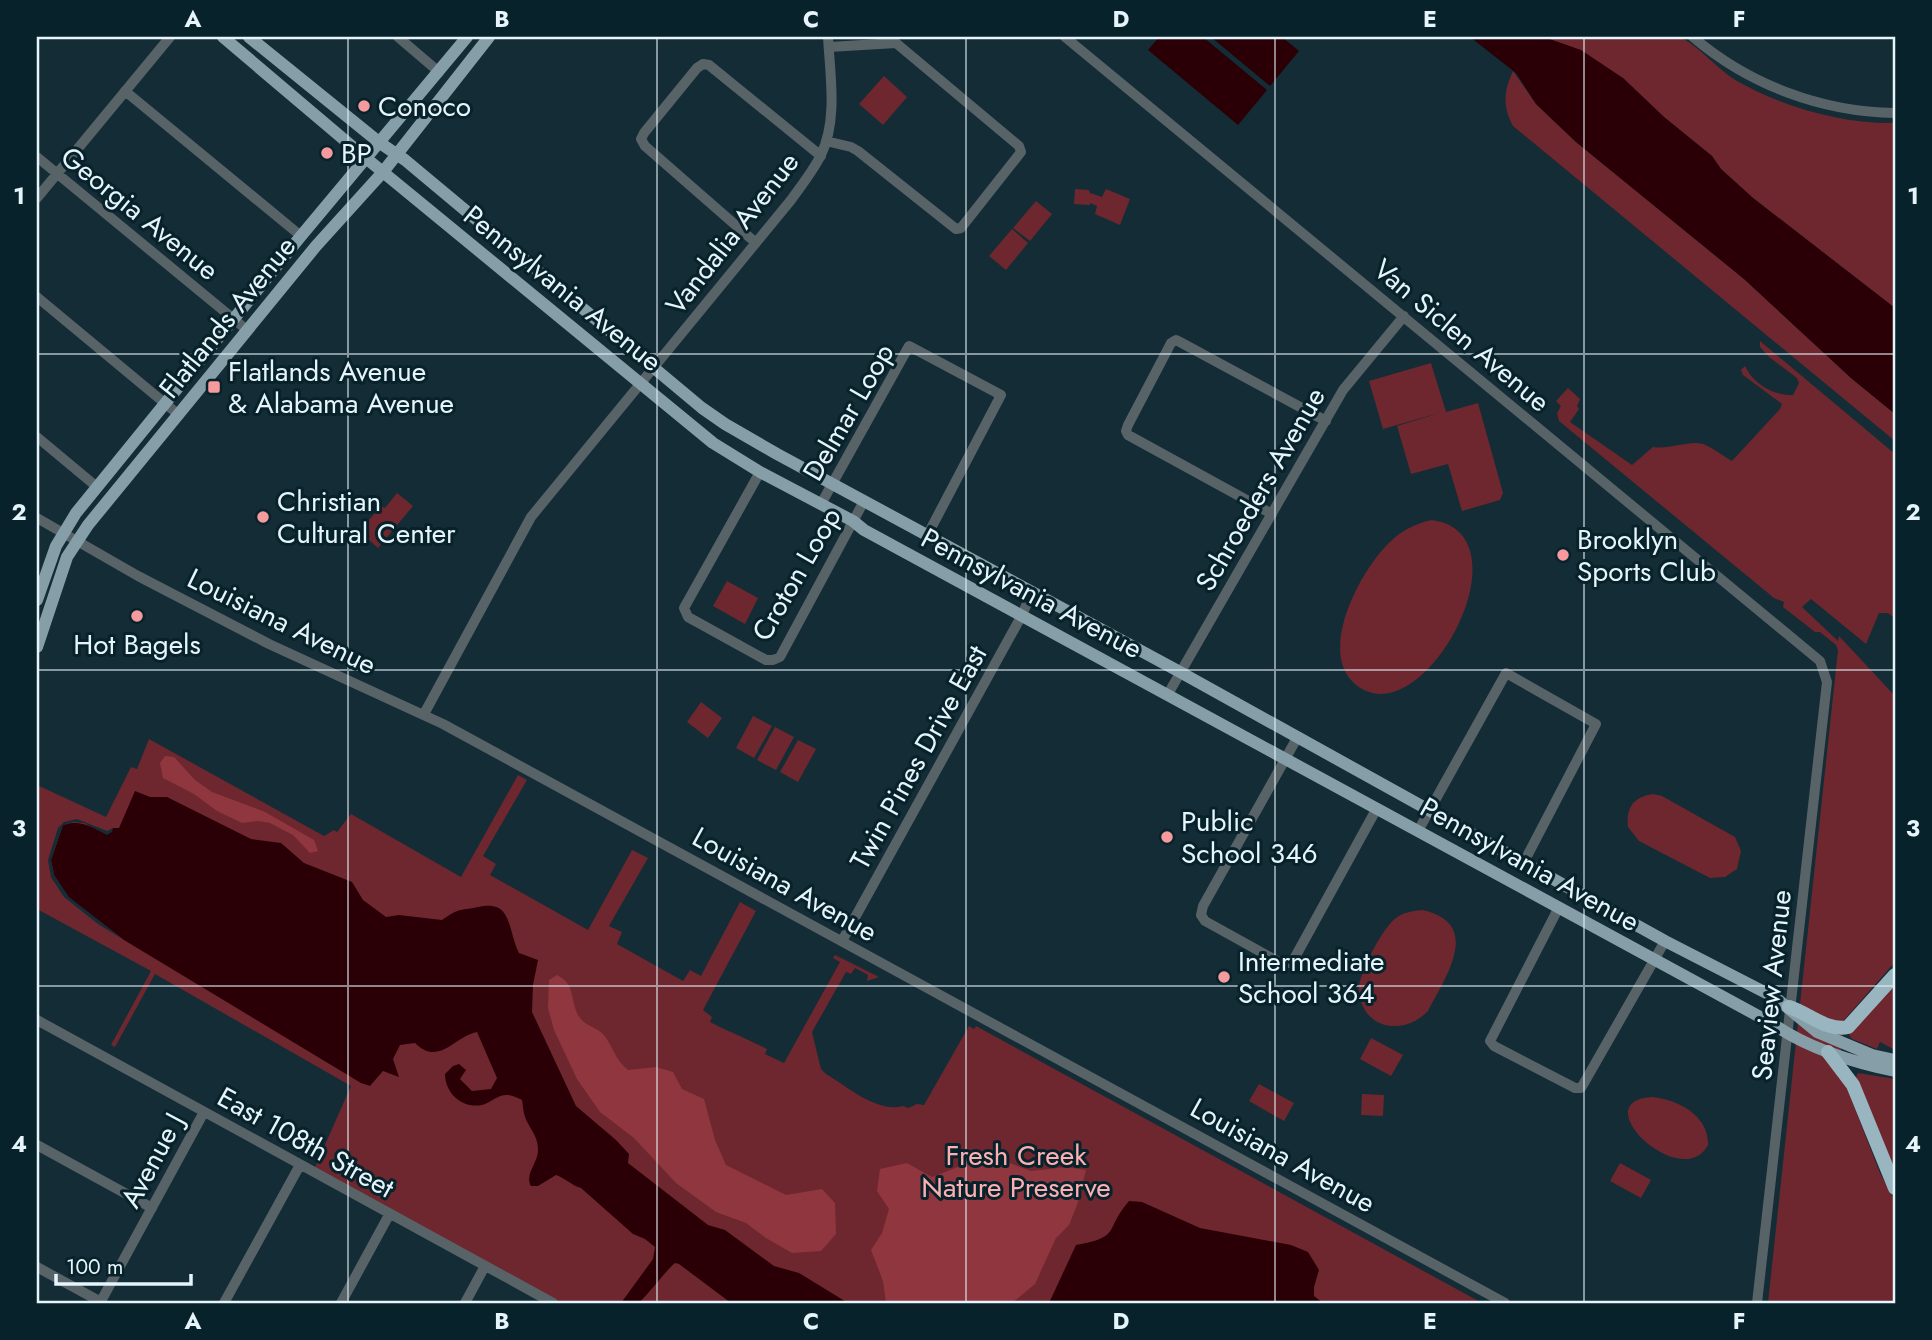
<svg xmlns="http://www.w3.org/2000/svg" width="1932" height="1340" font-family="Jost,sans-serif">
<rect width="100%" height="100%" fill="#132c35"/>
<path fill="#6e272e" d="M 1544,37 C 1564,37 1673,33 1682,38 C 1702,49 1717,69 1737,81 C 1783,107 1842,124 1895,123 L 1895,308 L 1753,198 L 1721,169 L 1712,156 L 1664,117 L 1623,78 Z
M 1513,71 L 1536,104 L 1576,142 L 1744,279 L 1851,378 L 1895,414 L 1895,441 L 1513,126 C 1502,105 1504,91 1513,71 Z
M 884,76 L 907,97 L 883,125 L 859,104 Z
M 1075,189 L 1089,190 L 1090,193 L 1102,197 L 1106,189 L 1130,199 L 1120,225 L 1095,214 L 1097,206 L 1090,203 L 1090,205 L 1074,204 Z
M 1036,201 L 1052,214 L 1030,241 L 1013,228 Z
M 1012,229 L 1028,243 L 1006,270 L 989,256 Z
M 1760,341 L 1895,454 L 1895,618 L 1888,613 L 1879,613 L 1866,644 L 1811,599 L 1802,607 L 1838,641 L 1839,636 L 1895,696 L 1895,962 L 1844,1020 L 1838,1078 L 1844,1081 L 1880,1173 L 1895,1202 L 1895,1303 L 1768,1303 L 1838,650 L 1836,645 L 1820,632 L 1815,632 L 1783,607 L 1784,602 L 1774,598 L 1559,421 L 1557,413 L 1561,406 L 1556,401 L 1568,388 L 1580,399 L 1577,406 L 1579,409 L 1570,422 L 1632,465 L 1653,447 C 1669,450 1689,440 1703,444 C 1712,447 1723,456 1732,461 L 1780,409 L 1782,404 L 1743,375 L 1741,370 L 1745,366 C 1753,384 1774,396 1793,395 L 1799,383 L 1797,378 L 1769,357 L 1760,347 Z
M 1431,363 L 1446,412 L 1478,403 L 1503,493 L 1500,500 L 1462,511 L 1448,464 L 1411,474 L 1397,426 L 1443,412 L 1383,429 L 1369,381 Z
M 397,493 L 413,506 L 378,548 L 368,539 L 370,536 L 365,531 L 367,522 L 381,506 L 385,508 Z
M 1432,520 C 1521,532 1445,696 1379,694 C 1368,693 1358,688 1351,680 C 1320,645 1362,568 1390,542 C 1401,531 1416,523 1432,520 Z
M 727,581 L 758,598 L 745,624 L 713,606 Z
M 701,702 L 722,718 L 708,738 L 687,722 Z
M 753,716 L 772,726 L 754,758 L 736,748 Z
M 775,727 L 794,737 L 776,770 L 757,760 Z
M 149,739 L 324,836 L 334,830 L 337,832 L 351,814 L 461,877 L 518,775 L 527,780 L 483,856 L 496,864 L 490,875 L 588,930 L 632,850 L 648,858 L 609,926 L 622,932 L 617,944 L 683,981 L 690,970 L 701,976 L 740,902 L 756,911 L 703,1010 L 712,1017 L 710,1022 C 729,1032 748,1039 767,1049 L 765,1054 L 784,1063 L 840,962 L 833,958 L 835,955 L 879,977 L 867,981 L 868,975 L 855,968 L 851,974 L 846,972 L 812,1032 L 821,1069 L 826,1074 C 848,1087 877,1113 903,1106 L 908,1108 L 917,1104 L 924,1105 L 969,1026 L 974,1029 L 976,1026 L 1482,1303 L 1317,1303 L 1310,1298 L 1312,1266 C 1278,1252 1240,1253 1205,1243 C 1180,1236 1160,1217 1134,1215 C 1108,1244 1126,1251 1080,1259 L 1061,1303 L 834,1303 L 794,1278 L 769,1272 L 720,1235 L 703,1229 L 622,1165 L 623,1157 L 610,1143 L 570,1109 L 526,1019 L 526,991 L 531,967 L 512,959 L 506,946 L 500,923 L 485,910 L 433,925 L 386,921 L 165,802 L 136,806 L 124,829 L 107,838 L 71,827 L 58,849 L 57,867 L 73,893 L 133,927 L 214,979 L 370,1072 L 384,1063 L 398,1042 L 413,1040 L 426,1045 L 451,1042 L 475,1025 L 481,1033 L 506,1085 L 526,1098 L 544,1141 L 538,1164 L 546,1174 L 565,1164 L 655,1242 L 742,1303 L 554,1303 L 313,1172 L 351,1086 L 155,974 L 115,1047 L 111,1045 L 151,971 L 37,909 L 37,785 L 106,817 L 131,767 L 137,769 Z
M 798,740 L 816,749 L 798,782 L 780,772 Z
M 1653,794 L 1662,796 L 1735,837 L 1741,851 L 1737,869 L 1725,877 L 1710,878 L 1639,841 L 1628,827 C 1626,808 1633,797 1653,794 Z
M 1422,910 C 1484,923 1445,978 1428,1011 C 1404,1036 1364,1030 1359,993 C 1356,977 1383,927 1396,918 C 1404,912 1413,911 1422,910 Z
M 1895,981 L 1895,1050 L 1880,1042 L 1877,1049 L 1852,1039 L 1849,1035 Z
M 1371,1038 L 1403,1055 L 1391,1076 L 1360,1059 Z
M 1858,1073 L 1895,1079 L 1895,1176 L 1856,1077 Z
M 1259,1084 L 1294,1103 L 1284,1121 L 1249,1101 Z
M 1362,1094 L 1384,1095 L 1383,1116 L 1361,1115 Z
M 1653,1097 C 1679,1100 1709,1116 1708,1145 C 1682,1194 1582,1100 1653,1097 Z
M 1620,1163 L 1651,1180 L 1641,1198 L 1610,1181 Z"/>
<path fill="#8f363f" d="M 165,756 L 174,757 L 195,780 L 212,792 L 265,812 L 314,840 L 318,851 L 310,853 L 293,835 L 285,831 L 270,823 L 258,821 L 242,823 L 217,811 L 194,794 L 163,778 L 160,763 Z
M 557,975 C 577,985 569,1002 580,1018 C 586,1026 596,1027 603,1034 C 613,1046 615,1060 628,1070 L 656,1067 L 673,1072 L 682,1089 L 704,1099 L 715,1140 L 726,1165 L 786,1195 L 822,1189 L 835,1203 L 836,1234 L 821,1251 L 792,1253 L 766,1238 L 746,1223 L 716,1212 L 676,1183 L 634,1138 L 600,1112 L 577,1079 L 554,1030 L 548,1008 L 549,980 Z
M 999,1159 L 1031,1171 L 1067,1167 L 1086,1170 L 1077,1205 L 1069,1225 L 1056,1238 L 1035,1284 L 1012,1303 L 886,1303 L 883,1281 L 871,1250 L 882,1233 L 889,1209 L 877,1191 L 880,1169 L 907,1163 L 932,1177 L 963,1165 Z"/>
<path fill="#2a0006" d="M 1159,37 L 1203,37 L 1267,90 L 1238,125 L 1148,50 Z
M 1211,37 L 1282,37 L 1299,51 L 1270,86 Z
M 1470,37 L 1544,37 L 1581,50 L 1623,78 L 1664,117 L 1712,156 L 1721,169 L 1753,198 L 1895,308 L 1895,414 L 1851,378 L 1744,279 L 1576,142 L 1536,104 L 1516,73 Z
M 135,791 L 150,797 L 167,797 L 251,839 L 281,843 L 304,863 L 352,882 L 363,900 L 386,917 L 399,915 L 442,920 C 459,908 458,911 478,907 C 513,899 507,929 519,953 L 538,960 L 533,985 L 532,1012 L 576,1106 L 616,1140 L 629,1154 L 628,1163 L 708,1225 L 725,1230 L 774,1266 L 799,1273 L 848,1303 L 731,1303 L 679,1264 L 675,1263 C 666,1270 645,1299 639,1302 C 634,1304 627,1303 621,1303 L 653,1259 L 655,1247 L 645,1239 L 633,1234 L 581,1188 C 571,1185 565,1178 556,1175 L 538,1186 L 531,1186 C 524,1174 539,1162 538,1149 C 538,1136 529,1128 525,1117 C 523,1112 523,1105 522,1100 C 518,1098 512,1095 507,1095 C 496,1095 491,1103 482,1105 C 462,1109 445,1093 445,1074 L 453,1066 L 459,1064 L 466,1070 L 460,1079 L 472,1091 L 491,1089 L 497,1078 L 477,1032 C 455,1036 439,1067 415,1043 L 400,1045 L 393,1059 L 399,1077 L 383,1071 L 370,1086 L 361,1083 L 124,940 L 68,897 L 54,875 L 51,860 L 63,825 C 80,819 92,827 107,834 L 113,828 L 119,828 Z
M 1129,1201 L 1142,1202 L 1200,1228 L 1291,1245 L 1308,1252 L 1319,1270 L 1314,1287 L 1314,1296 L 1323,1303 L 1049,1303 L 1076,1245 C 1122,1237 1104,1230 1129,1201 Z"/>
<path fill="#132c35" d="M 77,819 L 107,831 L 113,828 L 112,832 L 107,835 L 84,823 L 73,822 L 63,825 L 51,860 L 54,875 L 69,897 L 124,940 L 98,924 L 64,897 L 51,877 L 48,860 L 58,828 L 64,822 Z"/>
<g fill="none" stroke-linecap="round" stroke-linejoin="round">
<path stroke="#586368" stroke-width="10" d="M 398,37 L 439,72
M 1065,37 L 1820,661 L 1827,682 L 1757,1303
M 1693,37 C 1749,85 1822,112 1895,113
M 125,91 L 301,236
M 826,141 L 851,147 L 858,151 L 956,229 L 961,228 L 1021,152 L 1019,146 L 896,43 L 829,47
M 37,157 L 247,330
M 37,198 L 170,37
M 756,243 L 645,146 L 641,139 L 644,133 L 697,68 L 703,64 L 709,65 L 821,156
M 37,297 L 179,415
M 37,437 L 97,487
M 760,472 L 684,608 L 688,617 L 766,660 L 773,660 L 780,657 L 864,501
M 821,504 L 909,346 L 1001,395 L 928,534
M 1272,514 L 1128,435 L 1126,431 L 1128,425 L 1171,343 L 1176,340 L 1180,342 L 1326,421
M 37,518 L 138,576 L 269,644 L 443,724 L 1505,1303
M 1168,694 L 1343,390 L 1404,316
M 424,714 L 531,517 L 791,200 C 801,186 813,171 821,155 C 838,119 830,75 828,37
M 1297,738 L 1203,906 L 1201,915 L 1205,921 L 1279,962 L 1288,963 L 1294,959 L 1377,808
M 1418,831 L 1506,673 L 1596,724 L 1524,862
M 1559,907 L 1490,1041 L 1494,1046 L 1575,1088 L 1581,1088 L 1584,1083 L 1665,941
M 842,941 L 1022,615 L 1031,594
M 37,1020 L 553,1303
M 37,1145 L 152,1208
M 37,1267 L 101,1302
M 100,1303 L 204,1112
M 224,1303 L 300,1165
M 341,1303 L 389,1215
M 465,1303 L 485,1266"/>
<path stroke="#869ea7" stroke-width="12" d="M 223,37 L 367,159 L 713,443 L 760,472 L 853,521 L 864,530 L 1773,1024 C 1809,1049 1852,1062 1895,1071
M 249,37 L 380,143 L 405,160 L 702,408 L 725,424 L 777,454 L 1180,672 L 1665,941 L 1776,998 L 1817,1032 L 1872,1055 L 1895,1060
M 37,600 L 56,546 L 76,513 L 301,236 L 467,37
M 37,647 L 67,557 L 88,525 L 316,246 L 383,172 L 489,37"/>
<path stroke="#98b5c0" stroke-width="14" d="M 1789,1007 C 1808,1013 1828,1032 1848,1027 L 1895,975
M 1828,1052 L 1853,1085 L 1895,1188"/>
</g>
<path fill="none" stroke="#e6f4fb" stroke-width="2" stroke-opacity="0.55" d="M 348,37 L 348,1303M 657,37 L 657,1303M 966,37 L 966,1303M 1275,37 L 1275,1303M 1584,37 L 1584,1303M 37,354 L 1895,354M 37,670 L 1895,670M 37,986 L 1895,986"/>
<g fill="#f59b9e" stroke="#08222b" stroke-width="2.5">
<circle cx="364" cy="106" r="7"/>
<circle cx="327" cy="153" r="7"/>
<rect x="207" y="380" width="14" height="14" rx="3.5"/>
<circle cx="263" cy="517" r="7"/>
<circle cx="1563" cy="555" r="7"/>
<circle cx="137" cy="616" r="7"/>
<circle cx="1167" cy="837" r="7"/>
<circle cx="1224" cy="977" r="7"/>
</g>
<g text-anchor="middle" stroke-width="6" stroke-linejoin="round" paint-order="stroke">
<g font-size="28" fill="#e6f4fb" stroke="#08222b" text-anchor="start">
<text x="378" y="116">Conoco</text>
<text x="341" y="163">BP</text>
<text x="228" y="381">Flatlands Avenue<tspan x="228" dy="32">&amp; Alabama Avenue</tspan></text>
<text x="277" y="511">Christian<tspan x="277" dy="32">Cultural Center</tspan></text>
<text x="1577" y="549">Brooklyn<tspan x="1577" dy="32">Sports Club</tspan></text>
<text x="137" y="654" text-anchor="middle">Hot Bagels</text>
<text x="1181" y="831">Public<tspan x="1181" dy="32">School 346</tspan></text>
<text x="1238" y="971">Intermediate<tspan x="1238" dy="32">School 364</tspan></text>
</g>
<g font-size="28" fill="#e6f4fb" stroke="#08222b">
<text transform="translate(140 213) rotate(39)" y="10">Georgia Avenue</text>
<text transform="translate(732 233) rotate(-52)" y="10">Vandalia Avenue</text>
<text transform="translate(563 288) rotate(39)" y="10">Pennsylvania Avenue</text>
<text transform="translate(227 317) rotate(-51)" y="10">Flatlands Avenue</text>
<text transform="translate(1462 335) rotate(40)" y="10">Van Siclen Avenue</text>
<text transform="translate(848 412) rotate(-60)" y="10">Delmar Loop</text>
<text transform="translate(1260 489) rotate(-60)" y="10">Schroeders Avenue</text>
<text transform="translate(796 574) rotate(-60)" y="10">Croton Loop</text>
<text transform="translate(1032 593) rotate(28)" y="10">Pennsylvania Avenue</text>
<text transform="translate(282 621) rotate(26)" y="10">Louisiana Avenue</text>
<text transform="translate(918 757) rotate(-61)" y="10">Twin Pines Drive East</text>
<text transform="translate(1530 864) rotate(29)" y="10">Pennsylvania Avenue</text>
<text transform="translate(785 884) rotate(29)" y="10">Louisiana Avenue</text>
<text transform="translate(1771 985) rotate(-84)" y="10">Seaview Avenue</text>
<text transform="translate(306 1142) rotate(29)" y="10">East 108th Street</text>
<text transform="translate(1283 1155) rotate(29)" y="10">Louisiana Avenue</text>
<text transform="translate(152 1160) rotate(-62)" y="10">Avenue J</text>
</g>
<g font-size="28" fill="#fdb0b2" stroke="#08222b">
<text x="1016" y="1165">Fresh Creek<tspan x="1016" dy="32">Nature Preserve</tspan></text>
</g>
</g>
<rect width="1932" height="1340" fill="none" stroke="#08222b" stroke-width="77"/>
<path d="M56 1274v10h135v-10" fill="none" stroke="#e6f4fb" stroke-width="3.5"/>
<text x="66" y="1274" font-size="21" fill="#e6f4fb" stroke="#08222b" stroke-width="5" paint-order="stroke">100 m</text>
<rect x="38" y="38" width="1856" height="1264" fill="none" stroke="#e6f4fb" stroke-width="2.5"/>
<g font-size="23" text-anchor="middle" font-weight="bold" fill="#e6f4fb">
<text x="193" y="27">A</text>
<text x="502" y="27">B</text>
<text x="811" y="27">C</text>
<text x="1121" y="27">D</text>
<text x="1430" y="27">E</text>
<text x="1739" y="27">F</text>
<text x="19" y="204">1</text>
<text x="1913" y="204">1</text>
<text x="19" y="520">2</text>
<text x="1913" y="520">2</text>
<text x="19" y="836">3</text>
<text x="1913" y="836">3</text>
<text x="19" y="1152">4</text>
<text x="1913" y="1152">4</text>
<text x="193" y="1329">A</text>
<text x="502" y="1329">B</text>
<text x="811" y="1329">C</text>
<text x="1121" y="1329">D</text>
<text x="1430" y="1329">E</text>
<text x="1739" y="1329">F</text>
</g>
</svg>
